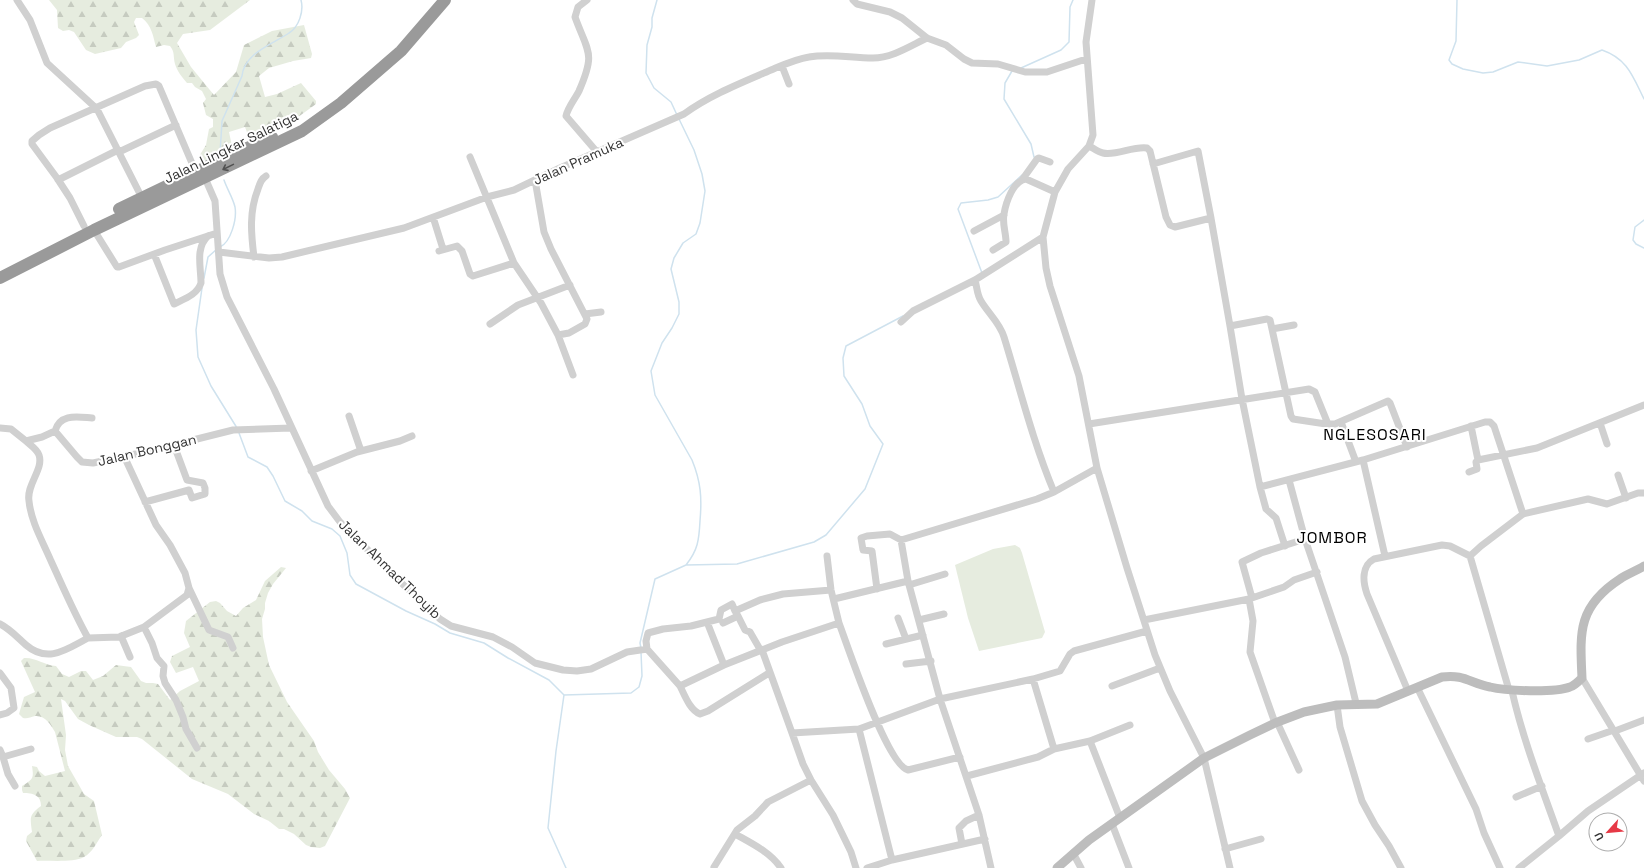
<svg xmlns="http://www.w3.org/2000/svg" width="1644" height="868" font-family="'Space Grotesk',sans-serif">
<defs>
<pattern id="forest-firs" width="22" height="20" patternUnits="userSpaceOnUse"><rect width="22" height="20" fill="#e6ecdf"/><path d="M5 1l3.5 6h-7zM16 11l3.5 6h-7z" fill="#c6cbc0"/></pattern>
</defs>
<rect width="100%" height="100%" fill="#fff"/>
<path fill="url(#forest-firs)" d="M 49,0 L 250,0 L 210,30 L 183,34 L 177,43 L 191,67 L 214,95 L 236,72 L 244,45 L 272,31 L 304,25 L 312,54 L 311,58 L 293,61 L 269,68 L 259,76 L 265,97 L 277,94 L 301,83 L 316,101 L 316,104 L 294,120 L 250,140 L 245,127 L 229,132 L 232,146 L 206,160 L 201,161 L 198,158 L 206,145 L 209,129 L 213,127 L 213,119 L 206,115 L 203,103 L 206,99 L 202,91 L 195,87 L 192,83 L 187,83 C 182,77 177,71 175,64 C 173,56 175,52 170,46 L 164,45 L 156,47 C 153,36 152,26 142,18 L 136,18 L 134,22 L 139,35 L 136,38 L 126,42 L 121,48 L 95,54 L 86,50 L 74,32 L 69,30 L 63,31 L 58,28 L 57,10 Z
M 281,567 L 286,568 L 273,584 L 268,593 L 265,603 L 265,609 L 262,619 L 263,637 L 269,665 L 287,702 L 314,741 L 318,752 L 329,770 L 345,789 L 350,798 L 325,846 L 320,848 L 311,847 L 306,845 L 294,834 L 284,829 L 279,829 L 269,821 L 254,814 L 228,794 L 192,779 L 142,739 L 137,737 L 116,737 L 89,725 L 78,719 L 65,701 L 61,699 L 66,735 L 65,750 L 68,766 L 84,794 L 94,801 L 102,835 C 97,842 92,853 84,857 C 73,863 49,860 37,861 L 26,841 L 27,836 L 32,832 C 30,817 29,815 41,806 C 41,795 33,793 23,793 L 22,790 L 22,786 C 33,779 34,779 32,766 L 37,767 L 39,771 L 45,776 L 65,771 L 55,732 C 51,725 45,715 35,716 C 30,717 28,719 23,718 L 19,714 L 24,697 L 35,692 L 21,661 L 24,658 C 35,657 44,665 56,666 L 62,674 L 69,677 L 81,671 L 86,671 L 93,680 L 103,676 L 116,665 L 131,667 L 141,681 L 146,683 L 153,683 L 158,684 L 170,700 L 180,691 L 199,681 L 193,667 L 176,673 L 170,662 L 172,656 L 190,647 L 184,633 L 186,621 L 210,602 L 216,601 L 220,603 L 227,611 L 236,616 L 243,608 L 256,600 L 265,581 Z"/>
<path fill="#e6ecdf" d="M 1015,545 L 1020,548 L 1022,553 L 1045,632 L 1042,638 L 979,651 L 968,618 L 955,565 L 993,549 Z"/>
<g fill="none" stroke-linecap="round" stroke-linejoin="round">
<path stroke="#cfe2ee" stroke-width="1.5" d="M 657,0 L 652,18 L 652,27 L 647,45 L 646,73 L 654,88 L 671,102 L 677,115
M 1457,0 L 1456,41 L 1449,60 L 1452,64 L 1463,69 L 1483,73 L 1493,72 L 1518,62 L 1547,66 L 1579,60 L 1602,50 C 1628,59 1633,77 1644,99
M 1021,68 L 1061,50 L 1069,42 L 1070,7 L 1073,0
M 1012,71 L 1005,83 L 1004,99 L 1031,144 L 1034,157
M 679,119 L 694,150 L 702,174 L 705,191 L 700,223 L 696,234 L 683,243 L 674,258 L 671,269 L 679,302 L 679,314 L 672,328 L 662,343 L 651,371 L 655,395 L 692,460 C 701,482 702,498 700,521 C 699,540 698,550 686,565
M 220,154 L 222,121 L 242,76 C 244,53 273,44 289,33 C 299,27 304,11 301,0
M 1644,220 L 1635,227 L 1633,240 L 1636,244 L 1644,248
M 220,247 C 231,242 237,219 235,207 C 233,198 227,189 224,180
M 982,273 L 958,209 L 961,203 L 988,200 L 998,197 L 1022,175
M 204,278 L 208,257 L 217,249
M 202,288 L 196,330 L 198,357 L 211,386 L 237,428
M 239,433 L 248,457 L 267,467 L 273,476 L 285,501 L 302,511 L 312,521 L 332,529 L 340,536 L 347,553 L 350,575 L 356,584 L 406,611 L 435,624 L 450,633 L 484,643 L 508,658 L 549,680 L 564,695
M 641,648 L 640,643 L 655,579 L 686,565 L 737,564 L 814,542 L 826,535 L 865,489 L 883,444 L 870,426 L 862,404 L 844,376 L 843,358 L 846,346 L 903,316
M 566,868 L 548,828 L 556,751 L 564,695 L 631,693 L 639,687 L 642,676 L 641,652"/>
<path stroke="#d0d0d0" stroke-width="7" d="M 17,0 L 30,20 L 47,63 L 97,109 L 142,198
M 587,0 L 578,7 L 575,17 C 588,53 596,52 579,91 C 575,99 568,107 566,116 L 597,152
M 853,0 L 857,4 L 890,12 L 902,18 L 927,38 L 946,45 L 964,59 L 972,63 L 998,64 L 1025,72 L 1047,72 L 1086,59
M 1092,0 L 1086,42 L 1093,135 L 1089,146 L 1068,169 L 1055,192 L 1043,237 L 1046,268 L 1050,286 L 1079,376 L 1097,468 L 1127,568 L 1155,655 L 1170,691 L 1204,758 L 1230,868
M 782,66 L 789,84
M 1089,146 C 1093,148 1098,152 1103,153 C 1116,156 1133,146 1147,148 L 1150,151 L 1166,217 L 1170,225 L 1175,227 L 1211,218 L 1230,326 L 1242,399 L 1260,487 L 1363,460 L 1485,422 L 1490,422 L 1494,426 L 1523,514 L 1481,546 L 1470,556 L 1509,690
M 119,152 L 176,125
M 470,157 L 514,263 L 541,303 L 558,335 L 569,333 L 585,324 L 587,319 L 551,249 L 544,232 L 535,180
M 1153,164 L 1198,151 L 1211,218
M 205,178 L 215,201 L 220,274 L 227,297 L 274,389 L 328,506 L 340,522 L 395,577 L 440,619 L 451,626 L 493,637 L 512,647 L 535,663 L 563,670 L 577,671 L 591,669 L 627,652 L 647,649 L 680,686 L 724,665 L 782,642 L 839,623 L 831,590 L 827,556
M 58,180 L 118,150
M 1022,180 L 1037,159 L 1039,158 L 1050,162
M 433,217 L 443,249
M 84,226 L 70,198 L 57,178 L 32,144 L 32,141 L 39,135 L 50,128 L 145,86 L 156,84 L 159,86 L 197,175
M 94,230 L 117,267 L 119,267 L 165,250 L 217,233
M 974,231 L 1004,215
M 993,250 L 1006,242 C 1006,233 1002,223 1004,214 C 1006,202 1013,181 1026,179 L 1055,192
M 439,251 L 457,246 L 462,251 L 470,274 L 473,276 L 514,263
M 219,252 L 269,258 L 282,257 L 404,228 L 487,197 L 514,190 L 560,168 L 684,114 C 710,95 741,83 771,70 C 783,65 796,59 809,57 C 830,53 851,58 873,58 C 892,58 910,46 927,38
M 154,254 L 174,304 C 184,299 197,295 201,283 C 201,267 195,248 208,236
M 254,257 C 251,233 249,212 258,189 C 260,183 261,179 266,176
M 975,280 C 977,287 977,295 981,301 C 988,313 1000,323 1004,337 C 1020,389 1033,442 1054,492
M 585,314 L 601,312
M 901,322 L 913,311 L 975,280 L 1043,237
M 490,324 L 518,305 L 570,285
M 1230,326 L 1267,319 L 1270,320 L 1291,416 L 1293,419 L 1326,424 L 1335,424 L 1388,401 L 1390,403 L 1407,447
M 1272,329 L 1294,325
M 558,335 L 573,375
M 349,416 L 361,451
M 1341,422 L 1356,462
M 1600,423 L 1607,444
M 1089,424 L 1309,389 L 1315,392 L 1328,424
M 0,428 L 11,429 L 26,441 L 42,437 L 55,431 L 77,457 L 82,462 L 93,463 L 145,452 L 233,430 L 291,428
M 55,431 C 60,413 78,417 92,418
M 26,441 C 30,445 37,449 39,455 C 44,469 26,485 29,501 C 31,522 43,542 51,561 C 63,587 74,613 88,638 L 119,637 L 144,627 L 187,595 L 189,588 L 185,573 L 170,545 L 156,525 L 124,456
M 1363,460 L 1385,556
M 1478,460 L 1537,448 L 1644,405
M 311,471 L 357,452 L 400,441 L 412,436
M 1469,472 L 1477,469 L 1476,462 L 1478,460 L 1471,426
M 1618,475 L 1626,498
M 1289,480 L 1305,539 L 1345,657 L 1356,703
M 1260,487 L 1266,509 L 1276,518 L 1285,546
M 145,502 L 189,490 L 192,498 L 205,494 L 205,488 L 203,483 L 187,480 L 174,445
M 1523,514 L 1588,499 L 1607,504 L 1638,493 L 1644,493
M 909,585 L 945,574
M 189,588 L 209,630 L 228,637 L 233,648
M 877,589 L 872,551 L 863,550 L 861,538 L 867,536 L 890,534 L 901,540
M 1252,598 L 1242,562 L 1261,553 L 1305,539
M 834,599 L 908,581
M 1249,599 L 1284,587 L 1294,580 L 1317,572
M 738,616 L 745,630 L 750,632 L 761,651
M 898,618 L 906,639
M 919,620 L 944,614
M 1144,620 L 1249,599 L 1253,621 L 1250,652 L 1275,723
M 707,622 L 724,665
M 723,623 L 738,616 L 735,611 L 760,600 L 783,594 L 831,590
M 839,623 C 848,647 887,765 908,770 L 960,757
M 0,624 C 10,629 18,638 26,645 C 48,664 67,649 88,638
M 144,627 L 152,643 L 157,658 L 164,666 L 163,676 L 165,683 L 176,700 L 183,717 L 186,729 L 197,748
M 121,636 L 130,657
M 886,644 L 923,635
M 647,649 L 646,641 L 648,633 L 663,629 L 691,626 L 719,619 L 721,610 L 732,604 L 735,611
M 762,650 L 792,733 L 859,729 L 940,699 L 1033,679 L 1054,749 L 1090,741 L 1130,725
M 906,664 L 931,661
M 0,673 L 11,688 L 14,708 L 7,713 L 0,715
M 1582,678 L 1644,781
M 1033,679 L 1060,671 L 1070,654 L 1074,651 L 1147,631
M 680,686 C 685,696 690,710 700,714 L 708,711 L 769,673
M 1112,686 L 1160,668
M 1417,687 L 1476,809 L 1484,833 L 1500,868
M 1408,691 L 1367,594 C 1363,582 1361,566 1374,559 L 1442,545 L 1450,546 L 1470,556
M 1512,691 C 1523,740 1542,788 1559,836 L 1519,868
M 1337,705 L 1340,727 L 1362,801 L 1375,825 L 1389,846 L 1401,868
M 1277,722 L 1299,770
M 859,729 L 892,860
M 1615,731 L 1644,720
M 792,733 L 803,764 L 811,780 L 833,815 L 851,852 L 856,868
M 1588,739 L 1614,730
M 1090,741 L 1120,818
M 0,750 L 3,757 L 31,749
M 3,757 L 8,774 L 15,786
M 967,776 L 1038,757 L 1054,749
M 1516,797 L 1542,786
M 1112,824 L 1129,868
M 735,834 C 751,843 770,852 781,868
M 1559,836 L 1588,811 L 1644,773
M 962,844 L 959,828 L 966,821 L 979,815
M 1225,849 L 1261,839
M 1073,853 L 1081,868
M 714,867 L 737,830 L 755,816 L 768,802 L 811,780
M 867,868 L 892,860 L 985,839
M 991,868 L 979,815 L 940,699 L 908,581 L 901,540 L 1037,499 L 1054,492 L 1097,468"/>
<path stroke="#bdbdbd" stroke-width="9" d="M 1057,868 L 1089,840 L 1204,758 L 1250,735 L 1275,723 L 1304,712 L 1337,705 L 1377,704 L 1442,677 C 1464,674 1470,683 1490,687 C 1506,691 1554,693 1570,687 C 1574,686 1578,682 1582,678 C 1580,633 1577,607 1620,579 C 1627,574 1636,571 1644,566"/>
<path stroke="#9a9a9a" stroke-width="12" d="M 119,209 L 227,157 L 272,137
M 0,278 L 94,230 L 302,131 L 341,103 L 401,51 L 445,0"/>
</g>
<defs><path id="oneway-shaft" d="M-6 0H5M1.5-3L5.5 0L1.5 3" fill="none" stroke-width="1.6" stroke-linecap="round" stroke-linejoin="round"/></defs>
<use stroke="#525252" href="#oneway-shaft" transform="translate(228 167) rotate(154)"/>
<g text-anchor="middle" stroke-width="4" stroke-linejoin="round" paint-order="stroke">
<g font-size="14" fill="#333" stroke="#fff">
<text transform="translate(231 147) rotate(-26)" y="5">Jalan Lingkar Salatiga</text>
<text transform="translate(578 161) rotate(-24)" y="5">Jalan Pramuka</text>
<text transform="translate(147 450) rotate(-13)" y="5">Jalan Bonggan</text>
<text transform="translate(390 569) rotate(44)" y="5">Jalan Ahmad Thoyib</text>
</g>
<g font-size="16" letter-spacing="1" fill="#000" stroke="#fff">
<text x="1375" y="440">NGLESOSARI</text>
<text x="1332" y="543">JOMBOR</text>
</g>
</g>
<g transform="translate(1608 832) rotate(243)"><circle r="19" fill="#ffffff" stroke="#adadad"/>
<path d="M0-3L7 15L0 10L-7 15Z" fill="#e63946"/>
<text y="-6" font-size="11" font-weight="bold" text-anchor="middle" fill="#333333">U</text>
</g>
</svg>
